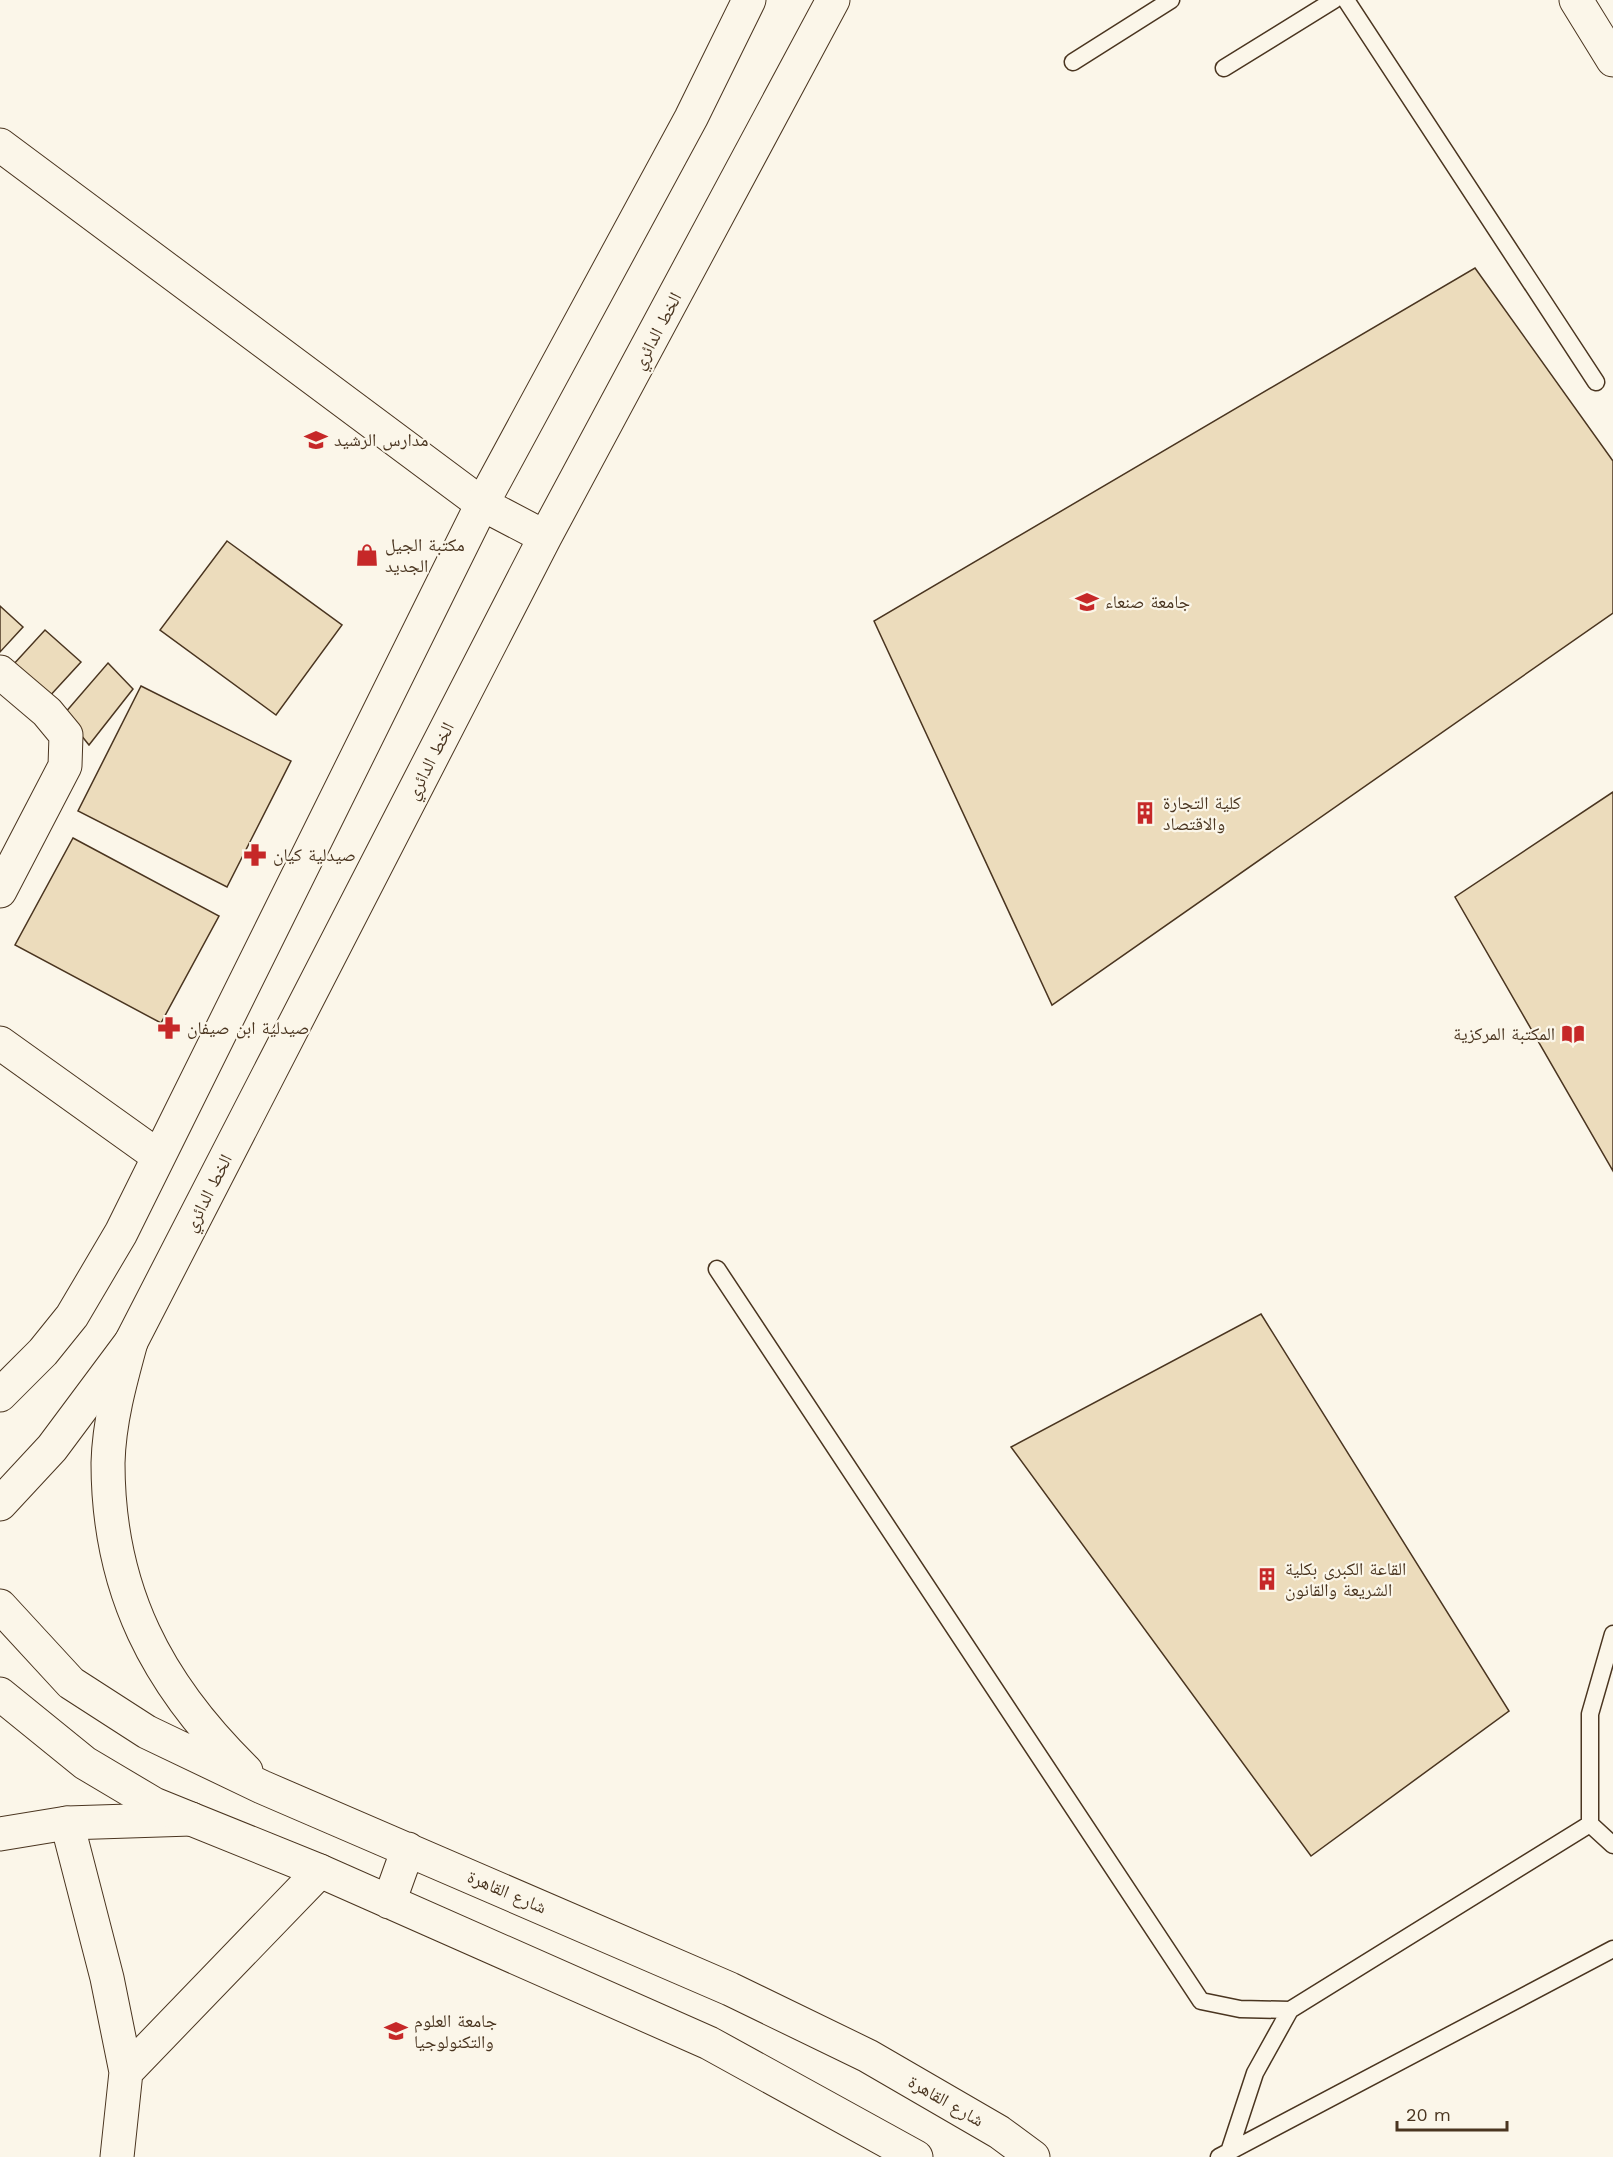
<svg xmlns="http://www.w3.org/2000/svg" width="1613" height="2157" font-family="'Work Sans','Noto Naskh Arabic',sans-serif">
<rect width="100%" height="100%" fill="#fbf6e9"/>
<path fill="#ecdcbc" stroke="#4a3520" stroke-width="1.5" d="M 1475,268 L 1613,461 L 1613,613 L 1052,1005 L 874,621 Z
M 227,541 L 342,625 L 276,715 L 160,630 Z
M 0,606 L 23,627 L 0,652 Z
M 45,630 L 81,662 L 36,711 L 1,678 Z
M 108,663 L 133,689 L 89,745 L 64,714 Z
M 141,686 L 291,761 L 227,887 L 78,811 Z
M 1613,792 L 1613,1171 L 1455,897 Z
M 73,838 L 219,916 L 161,1023 L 15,945 Z
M 1261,1314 L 1509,1711 L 1311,1856 L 1011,1447 Z"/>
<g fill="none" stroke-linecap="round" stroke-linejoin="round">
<g stroke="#4a3520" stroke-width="19">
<path id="service" d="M 1346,0 L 1596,382
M 1073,62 L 1171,0
M 1224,68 L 1334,0
M 717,1269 L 1201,2001 L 1240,2009 L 1290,2010 L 1590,1824
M 1613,1634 L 1590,1714 L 1590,1824 L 1613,1845
M 1229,2152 L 1255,2073 L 1290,2010
M 1219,2157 L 1613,1949"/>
</g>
<g stroke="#4a3520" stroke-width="35">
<path id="minor" d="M 0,145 L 482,504
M 0,672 L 47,712 L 66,735 L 65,766 L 0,891
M 0,1043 L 158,1156
M 67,1823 L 107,1978 L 126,2072 L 117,2157
M 126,2072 L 320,1871"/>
</g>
<g stroke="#4a3520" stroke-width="35">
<path id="tertiary" d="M 1576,0 L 1613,60
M 0,1834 L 67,1823 L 191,1819"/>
</g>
<g stroke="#4a3520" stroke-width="35">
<path id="secondary" d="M 482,504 L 545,537
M 0,1395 L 43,1352 L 72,1316 L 121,1233 L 482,504 L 691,118 L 749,0
M 0,1504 L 52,1448 L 131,1342 L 545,537 L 833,0"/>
</g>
<g stroke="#4a3520" stroke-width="35">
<path id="primary" d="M 131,1342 C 120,1382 109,1422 108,1463 C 108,1590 157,1684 246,1771
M 0,1606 L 71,1683 L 147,1732 L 262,1787 L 730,1989 L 868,2056 L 999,2132 L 1033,2157
M 0,1694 L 85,1763 L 154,1804 L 320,1871 L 709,2043 L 916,2157
M 389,1902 L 408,1849"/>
</g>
<use href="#service" stroke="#fbf6e9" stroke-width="16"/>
<use href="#minor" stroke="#fbf6e9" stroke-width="33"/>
<use href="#tertiary" stroke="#fbf6e9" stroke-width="33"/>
<use href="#secondary" stroke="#fbf6e9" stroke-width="33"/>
<use href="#primary" stroke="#fbf6e9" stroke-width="33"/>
</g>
<defs>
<g id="school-bare" transform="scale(1.8)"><path d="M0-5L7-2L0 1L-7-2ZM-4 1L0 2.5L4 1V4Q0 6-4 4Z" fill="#c62828" stroke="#fbf6e9" stroke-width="2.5" paint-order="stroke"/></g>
<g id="shop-bare" transform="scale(1.8)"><path d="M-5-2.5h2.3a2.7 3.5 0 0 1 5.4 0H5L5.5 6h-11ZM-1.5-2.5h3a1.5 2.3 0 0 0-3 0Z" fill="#c62828" stroke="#fbf6e9" stroke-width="2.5" paint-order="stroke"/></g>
<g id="university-bare" transform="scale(1.8)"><path d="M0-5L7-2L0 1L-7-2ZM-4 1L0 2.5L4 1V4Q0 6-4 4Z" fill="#c62828" stroke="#fbf6e9" stroke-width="2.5" paint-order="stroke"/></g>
<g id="building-bare" transform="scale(1.8)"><path d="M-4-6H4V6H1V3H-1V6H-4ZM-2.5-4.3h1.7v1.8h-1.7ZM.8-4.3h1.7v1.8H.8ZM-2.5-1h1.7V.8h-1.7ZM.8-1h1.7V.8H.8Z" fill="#c62828" stroke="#fbf6e9" stroke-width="2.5" paint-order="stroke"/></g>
<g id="pharmacy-bare" transform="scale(1.8)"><path d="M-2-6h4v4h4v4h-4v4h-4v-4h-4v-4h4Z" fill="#c62828" stroke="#fbf6e9" stroke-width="2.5" paint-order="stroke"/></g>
<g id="library-bare" transform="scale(1.8)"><path d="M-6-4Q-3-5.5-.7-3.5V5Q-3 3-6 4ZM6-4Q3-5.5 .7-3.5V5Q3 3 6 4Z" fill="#c62828" stroke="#fbf6e9" stroke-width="2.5" paint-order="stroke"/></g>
</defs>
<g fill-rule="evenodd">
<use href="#school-bare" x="316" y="440"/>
<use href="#shop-bare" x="367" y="555"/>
<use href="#university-bare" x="1087" y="602"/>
<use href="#building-bare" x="1145" y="813"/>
<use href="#pharmacy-bare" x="255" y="855"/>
<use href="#pharmacy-bare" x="169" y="1028"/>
<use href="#library-bare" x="1573" y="1034"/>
<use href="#building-bare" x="1267" y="1579"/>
<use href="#university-bare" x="396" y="2031"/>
</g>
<g text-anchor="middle" stroke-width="4.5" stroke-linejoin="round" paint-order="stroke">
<g font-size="18" fill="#4a3520" stroke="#fbf6e9">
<text transform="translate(657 331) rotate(-62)" y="6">الخط الدائري</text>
<text transform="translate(430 761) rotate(-63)" y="6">الخط الدائري</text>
<text transform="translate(208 1193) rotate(-63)" y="6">الخط الدائري</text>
<text transform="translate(507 1892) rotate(23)" y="6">شارع القاهرة</text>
<text transform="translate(946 2101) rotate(30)" y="6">شارع القاهرة</text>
</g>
<g font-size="18" fill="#4a3520" stroke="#fbf6e9" text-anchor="start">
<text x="334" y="446">مدارس الرشيد</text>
<text x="385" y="551">مكتبة الجيل<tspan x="385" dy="21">الجديد</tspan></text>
<text x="1105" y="608">جامعة صنعاء</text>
<text x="1163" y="809">كلية التجارة<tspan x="1163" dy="21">والاقتصاد</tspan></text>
<text x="273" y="861">صيدلية كيان</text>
<text x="187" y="1034">صيدلية ابن صيفان</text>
<text x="1555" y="1040" text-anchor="end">المكتبة المركزية</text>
<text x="1285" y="1575">القاعة الكبرى بكلية<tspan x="1285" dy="21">الشريعة والقانون</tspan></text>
<text x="414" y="2027">جامعة العلوم<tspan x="414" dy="21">والتكنولوجيا</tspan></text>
</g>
</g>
<path d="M1397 2121v9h110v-9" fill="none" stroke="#4a3520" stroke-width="3"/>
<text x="1406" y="2121" font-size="18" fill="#4a3520" stroke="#fbf6e9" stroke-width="4.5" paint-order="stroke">20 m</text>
</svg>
